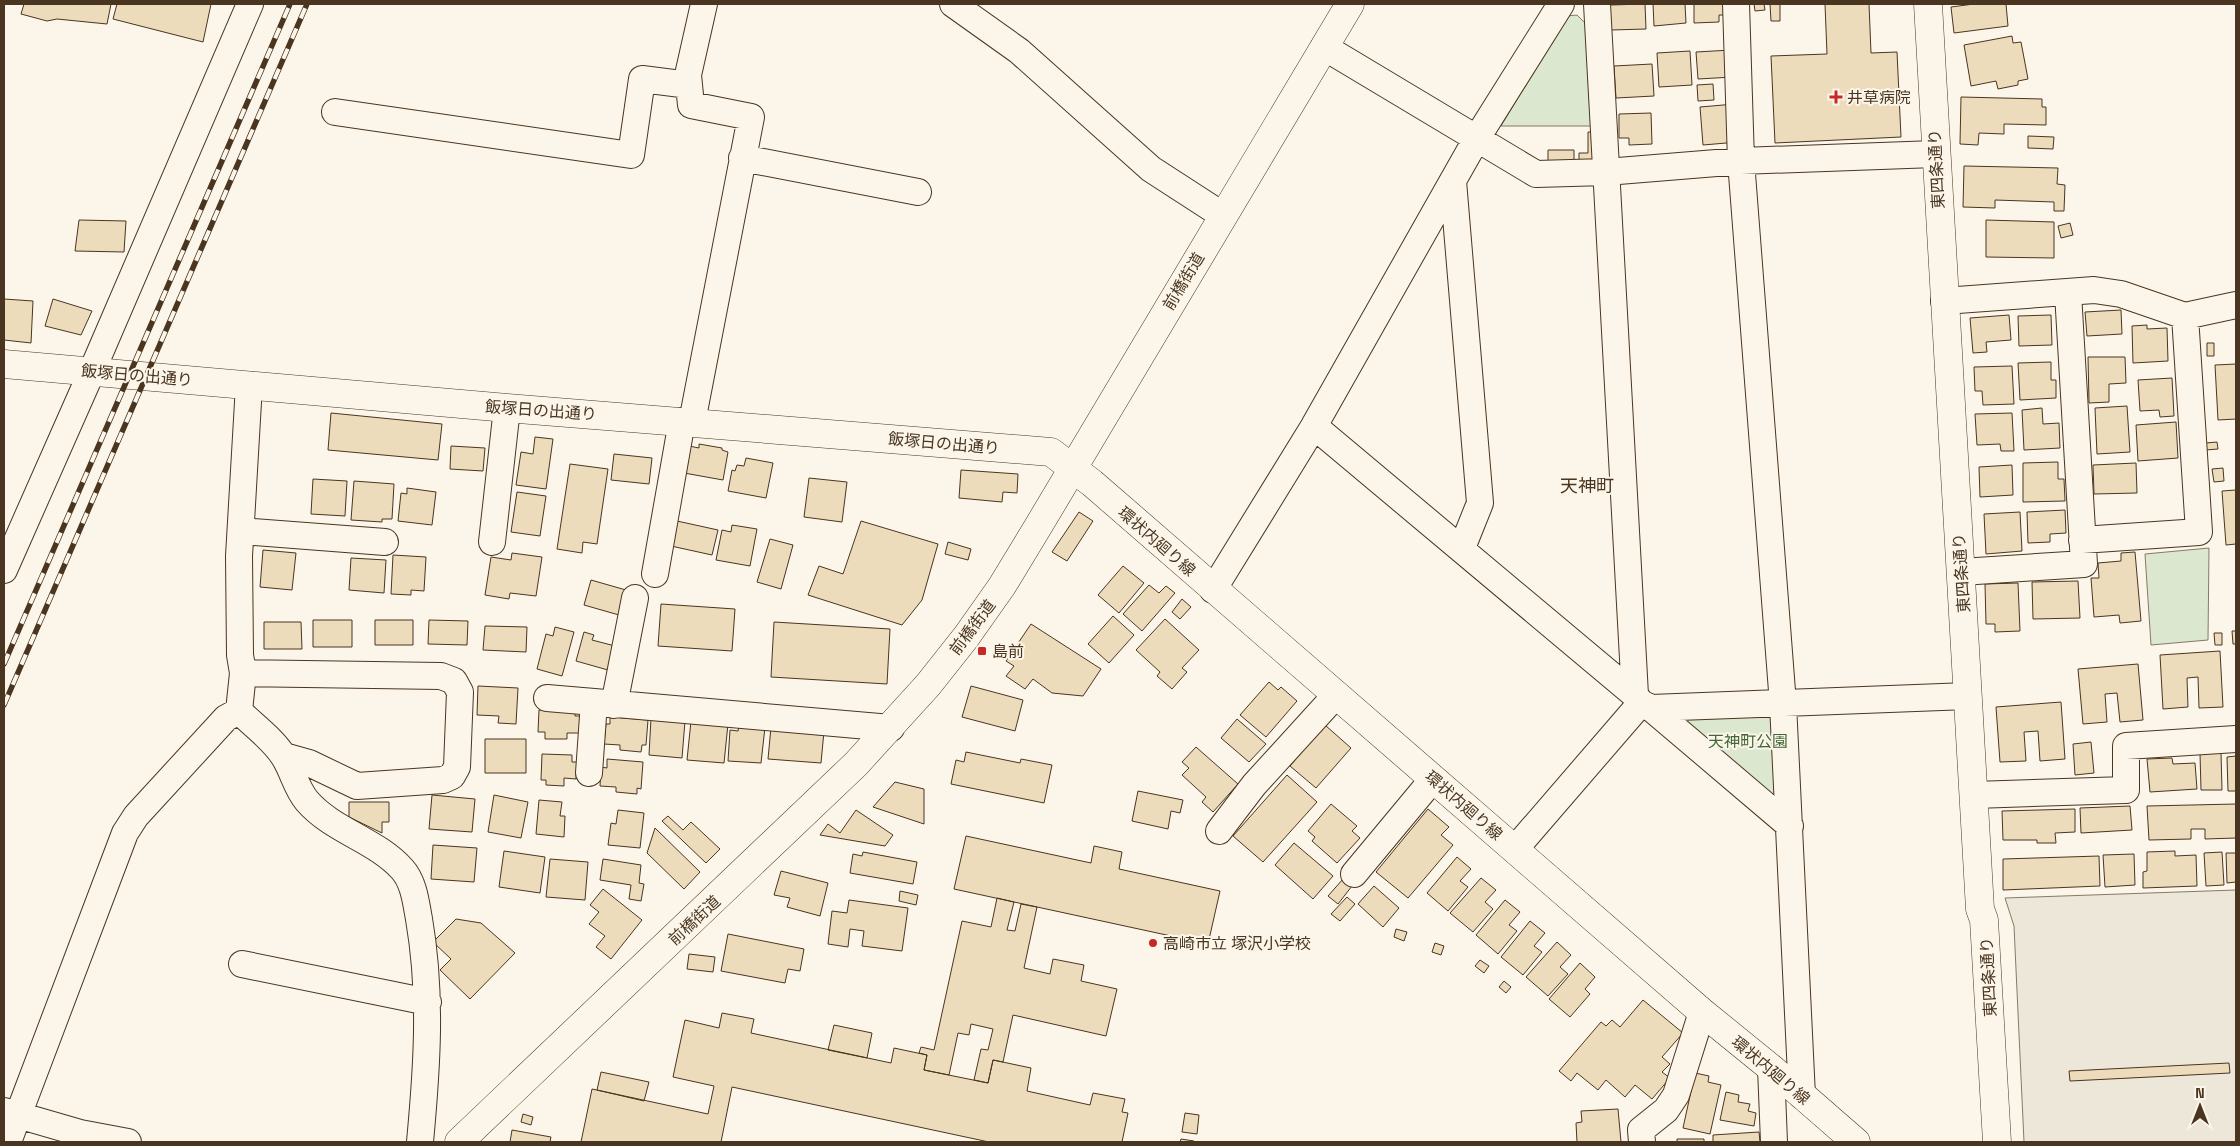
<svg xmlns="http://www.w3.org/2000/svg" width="2240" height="1146" font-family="'Space Grotesk','Noto Sans JP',sans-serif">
<rect width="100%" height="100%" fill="#fbf6e9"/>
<path fill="#dce7d0" stroke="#887966" d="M 1577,15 L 1589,27 L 1596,126 L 1501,126 L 1567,16 Z
M 2209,548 L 2208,640 L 2151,645 L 2145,554 Z
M 1779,707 L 1784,813 L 1662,711 Z"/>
<path fill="#ede7d9" stroke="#887966" d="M 2236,890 L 2236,1142 L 2024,1142 L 2014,926 L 2005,898 Z"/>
<path fill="#ecdcbc" stroke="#4a3520" d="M 24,4 L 111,4 L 107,24 L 57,19 L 47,21 L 21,14 Z
M 117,4 L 211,4 L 203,42 L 113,19 Z
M 1645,4 L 1646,29 L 1611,30 L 1610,5 Z
M 1653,4 L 1685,4 L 1686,23 L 1654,26 Z
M 1694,4 L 1727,4 L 1727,15 L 1719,15 L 1719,22 L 1694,23 Z
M 1754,4 L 1764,4 L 1765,10 L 1755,11 Z
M 1770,4 L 1780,4 L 1780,21 L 1771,21 Z
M 1825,4 L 1869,4 L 1871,53 L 1897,52 L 1901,137 L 1775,143 L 1771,56 L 1827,54 Z
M 1974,4 L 2006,4 L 2008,26 L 1954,33 L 1951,7 Z
M 2012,36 L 2013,43 L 2021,42 L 2028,79 L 2018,81 L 2018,85 L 1998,89 L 1996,81 L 1971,86 L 1964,45 Z
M 1731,50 L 1733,77 L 1698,79 L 1696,52 Z
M 1690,51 L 1692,85 L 1659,87 L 1657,53 Z
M 1652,64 L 1654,96 L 1616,98 L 1614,66 Z
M 1713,84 L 1714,100 L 1698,101 L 1697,85 Z
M 1961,97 L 2042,99 L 2042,107 L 2046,107 L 2046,125 L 2004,124 L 2004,134 L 1979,133 L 1978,145 L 1960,144 Z
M 1735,104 L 1738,142 L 1703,145 L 1700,107 Z
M 1651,113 L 1652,144 L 1629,145 L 1629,138 L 1619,138 L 1619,114 Z
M 1588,132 L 1596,132 L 1596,161 L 1579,161 L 1579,153 L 1588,153 Z
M 2028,136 L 2054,137 L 2053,149 L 2028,148 Z
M 1548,150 L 1574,150 L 1574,162 L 1548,162 Z
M 1964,166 L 2058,168 L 2057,184 L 2065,185 L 2064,211 L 2054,211 L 2054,202 L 1995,200 L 1995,208 L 1963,207 Z
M 79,220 L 126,221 L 124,252 L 75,251 Z
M 1986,220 L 2054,222 L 2054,258 L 1986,257 Z
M 2070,223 L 2073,235 L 2061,238 L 2058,226 Z
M 4,299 L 33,301 L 31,343 L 4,340 Z
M 53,299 L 92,311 L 81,335 L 45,326 Z
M 2121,310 L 2122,334 L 2087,336 L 2085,312 Z
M 2009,315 L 2011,340 L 1986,342 L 1987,352 L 1973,353 L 1970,318 Z
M 2051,315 L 2052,345 L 2019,346 L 2018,316 Z
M 2147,325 L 2147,329 L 2167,328 L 2168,361 L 2133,363 L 2132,326 Z
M 2207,343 L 2214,343 L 2214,356 L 2207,356 Z
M 2088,357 L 2125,357 L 2126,383 L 2109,384 L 2109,402 L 2089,403 Z
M 2051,362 L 2051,380 L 2056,380 L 2056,398 L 2020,400 L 2018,363 Z
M 2236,364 L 2236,419 L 2218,420 L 2215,365 Z
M 2012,366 L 2014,404 L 1983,405 L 1982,391 L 1975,391 L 1974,367 Z
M 2172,378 L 2174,416 L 2160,417 L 2159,410 L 2140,411 L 2138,380 Z
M 2127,406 L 2130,452 L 2097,454 L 2095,408 Z
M 2042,408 L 2043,424 L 2059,423 L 2060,448 L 2024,450 L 2022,410 Z
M 331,413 L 442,424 L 438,460 L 328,450 Z
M 2012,413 L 2014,451 L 2001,451 L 2000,444 L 1977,445 L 1975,414 Z
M 2176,422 L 2178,458 L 2138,461 L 2136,425 Z
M 535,437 L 553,439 L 546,489 L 516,485 L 521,452 L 533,454 Z
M 2217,442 L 2218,449 L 2206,450 L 2206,443 Z
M 699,444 L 722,448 L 722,450 L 728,452 L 723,480 L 684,473 L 689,446 L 699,448 Z
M 451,446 L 485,448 L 483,471 L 450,469 Z
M 614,454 L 652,458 L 649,484 L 611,480 Z
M 746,458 L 773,463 L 766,498 L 728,491 L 732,470 L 735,471 L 737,465 L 744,466 Z
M 2058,462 L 2058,479 L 2064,479 L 2065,501 L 2023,502 L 2023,463 Z
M 2136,463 L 2137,493 L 2094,494 L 2093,465 Z
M 570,464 L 608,469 L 597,544 L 583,542 L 582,553 L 557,549 Z
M 2012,465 L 2013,495 L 1980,497 L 1979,467 Z
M 2223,468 L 2224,481 L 2214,482 L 2212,469 Z
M 961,470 L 1018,474 L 1017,493 L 1003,492 L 1002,502 L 959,498 Z
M 809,478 L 847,482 L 842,522 L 804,517 Z
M 313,479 L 347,481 L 345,516 L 311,514 Z
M 354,481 L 394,484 L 392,519 L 382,519 L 382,522 L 351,520 Z
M 407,488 L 436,492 L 432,525 L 398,521 L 401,493 L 407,494 Z
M 2236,490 L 2236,544 L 2226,545 L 2222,491 Z
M 517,492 L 546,496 L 540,536 L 511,532 Z
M 2065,510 L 2066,533 L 2050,534 L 2050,542 L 2028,543 L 2027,512 Z
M 1079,512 L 1093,521 L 1067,561 L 1052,552 Z
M 2020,512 L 2022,551 L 1986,554 L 1984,514 Z
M 677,521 L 718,530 L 712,555 L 671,546 Z
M 861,521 L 938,544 L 922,600 L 902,625 L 808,595 L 819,566 L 843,574 Z
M 732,525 L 757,529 L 750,566 L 716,560 L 722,530 L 731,532 Z
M 770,539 L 793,545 L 781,589 L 757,582 Z
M 948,542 L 971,549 L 968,560 L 945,554 Z
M 263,550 L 296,553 L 292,590 L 260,587 Z
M 2135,552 L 2141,621 L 2120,623 L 2119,615 L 2094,617 L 2091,578 L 2099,578 L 2098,563 L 2121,561 L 2121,553 Z
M 512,553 L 542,557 L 536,596 L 510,593 L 509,599 L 485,595 L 491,557 L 511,560 Z
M 393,555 L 426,557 L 424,591 L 411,590 L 411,595 L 391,594 Z
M 351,558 L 386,560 L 384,593 L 349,590 Z
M 1123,566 L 1144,583 L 1119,613 L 1098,595 Z
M 591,580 L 626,590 L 619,615 L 584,605 Z
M 2078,581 L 2080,618 L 2033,619 L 2032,582 Z
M 2018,583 L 2020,631 L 1995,632 L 1995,624 L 1986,624 L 1985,584 Z
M 1149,585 L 1159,593 L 1166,586 L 1175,593 L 1142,631 L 1123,614 Z
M 1182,599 L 1191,607 L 1180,619 L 1172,612 Z
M 661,604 L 735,609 L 732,651 L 658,646 Z
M 1113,616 L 1134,635 L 1109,663 L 1088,644 Z
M 1165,619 L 1199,650 L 1182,668 L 1187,672 L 1172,689 L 1157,676 L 1160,672 L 1136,650 Z
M 313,620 L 352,620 L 352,647 L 313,647 Z
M 375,620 L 413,620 L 413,645 L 375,645 Z
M 429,620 L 468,621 L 467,645 L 428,644 Z
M 264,622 L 301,622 L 302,649 L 264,649 Z
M 774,622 L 890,629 L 887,684 L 771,677 Z
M 1031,624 L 1101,669 L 1083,696 L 1052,693 L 1033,679 L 1025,689 L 1006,676 L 1014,666 L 1006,661 Z
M 485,626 L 527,627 L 526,652 L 483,650 Z
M 555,627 L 574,632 L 562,676 L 537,669 L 546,634 L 553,636 Z
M 2232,631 L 2236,631 L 2236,644 L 2233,644 Z
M 584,632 L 594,635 L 592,640 L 615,646 L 608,670 L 576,661 Z
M 2214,633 L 2222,633 L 2222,645 L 2215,645 Z
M 2220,651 L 2223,707 L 2199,708 L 2198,677 L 2187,678 L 2188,707 L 2163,709 L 2160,655 Z
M 2138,664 L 2143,720 L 2120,722 L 2117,693 L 2105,694 L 2107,722 L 2083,724 L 2078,669 Z
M 1269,682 L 1278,690 L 1281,687 L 1297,701 L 1266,737 L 1240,715 Z
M 478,686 L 518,688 L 516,724 L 498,723 L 499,716 L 477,715 Z
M 971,686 L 1023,700 L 1015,731 L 962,717 Z
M 2061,702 L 2065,759 L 2040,761 L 2038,731 L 2024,732 L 2026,761 L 2000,762 L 1996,707 Z
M 539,710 L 575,710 L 575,716 L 582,716 L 581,733 L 567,733 L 567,739 L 545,739 L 545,732 L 538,732 Z
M 610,717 L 648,720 L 646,745 L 642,745 L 641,752 L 620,750 L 620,745 L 604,744 L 606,724 L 610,724 Z
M 651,718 L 685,721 L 682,758 L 649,755 Z
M 1237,719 L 1266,744 L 1249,762 L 1221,738 Z
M 691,721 L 728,724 L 724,763 L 687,760 Z
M 739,725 L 765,727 L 761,763 L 728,761 L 730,730 L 738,731 Z
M 1325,725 L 1351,748 L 1316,788 L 1290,766 Z
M 771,727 L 824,731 L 821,763 L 768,759 Z
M 485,739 L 526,739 L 526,773 L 485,773 Z
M 2091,742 L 2094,773 L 2075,775 L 2073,744 Z
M 1196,747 L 1238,784 L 1213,812 L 1202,802 L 1206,797 L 1182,775 L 1189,768 L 1182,762 Z
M 966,752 L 1020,763 L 1021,759 L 1052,765 L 1044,803 L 951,784 L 956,760 L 964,762 Z
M 2221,752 L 2222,790 L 2201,790 L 2200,753 Z
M 542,754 L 572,755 L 572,762 L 577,762 L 576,779 L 564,778 L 564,786 L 546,785 L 546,780 L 541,780 Z
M 2236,756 L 2236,791 L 2228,791 L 2227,757 Z
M 2172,758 L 2173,764 L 2195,763 L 2197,789 L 2150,792 L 2147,759 Z
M 607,759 L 643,762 L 641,789 L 637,788 L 637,794 L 616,792 L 616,787 L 600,786 L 601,767 L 607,768 Z
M 1287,775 L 1317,802 L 1263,862 L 1233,836 Z
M 895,782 L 924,789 L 924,824 L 873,807 Z
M 1138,791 L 1183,800 L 1180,813 L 1171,811 L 1168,829 L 1132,821 Z
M 432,795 L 475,799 L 472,832 L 429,829 Z
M 494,795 L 528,802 L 521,838 L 488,832 Z
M 539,800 L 562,802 L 560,816 L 565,816 L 564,837 L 536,834 Z
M 349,802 L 389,802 L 389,822 L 382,822 L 382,833 L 349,817 Z
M 1331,804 L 1357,826 L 1352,831 L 1360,838 L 1337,863 L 1312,841 L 1315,837 L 1308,831 Z
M 2236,804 L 2236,838 L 2205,839 L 2205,829 L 2191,829 L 2191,839 L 2149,840 L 2147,806 Z
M 2130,806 L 2132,830 L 2081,833 L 2080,808 Z
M 1428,809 L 1449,827 L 1441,835 L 1453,845 L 1408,898 L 1376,872 Z
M 2075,809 L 2075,832 L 2055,833 L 2056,843 L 2037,843 L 2037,840 L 2003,840 L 2002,811 Z
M 618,810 L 644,813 L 640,848 L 608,845 L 611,823 L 616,824 Z
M 856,810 L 893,835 L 885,846 L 820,835 L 828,824 L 840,833 Z
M 668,816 L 683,830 L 691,822 L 720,849 L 706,863 L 662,821 Z
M 655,828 L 700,872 L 684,889 L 647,853 Z
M 966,836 L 1091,863 L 1094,846 L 1122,852 L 1119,869 L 1220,891 L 1208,944 L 954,889 Z
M 1294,843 L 1333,876 L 1313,899 L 1275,865 Z
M 433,845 L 477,848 L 474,882 L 431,879 Z
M 504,851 L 545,857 L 540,893 L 499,887 Z
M 2175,851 L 2175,856 L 2196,855 L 2197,886 L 2143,888 L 2143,872 L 2147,871 L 2147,852 Z
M 863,852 L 917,862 L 913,884 L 850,873 L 853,854 L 862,856 Z
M 2222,852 L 2224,885 L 2206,886 L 2204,853 Z
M 2226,853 L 2236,853 L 2236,882 L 2227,883 Z
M 2134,854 L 2135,885 L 2105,887 L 2103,855 Z
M 2099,856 L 2100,886 L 2003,890 L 2003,859 Z
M 1457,857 L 1471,869 L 1460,881 L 1468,887 L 1448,911 L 1427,893 Z
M 550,859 L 588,862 L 585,900 L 546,897 Z
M 603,859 L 641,865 L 639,883 L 644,884 L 641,901 L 629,899 L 631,885 L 600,880 Z
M 781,871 L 828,883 L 820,916 L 787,907 L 790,898 L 774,895 Z
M 1481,878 L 1496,890 L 1485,902 L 1493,909 L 1473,932 L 1450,913 Z
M 1343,879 L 1352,886 L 1338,904 L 1328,896 Z
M 1374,886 L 1399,908 L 1383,927 L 1358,904 Z
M 603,889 L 642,920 L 611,959 L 596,947 L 605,936 L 589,924 L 599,912 L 590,905 Z
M 900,891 L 918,895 L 916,905 L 899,901 Z
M 1347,897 L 1355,904 L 1340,921 L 1331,914 Z
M 997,898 L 1014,902 L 1007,930 L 1015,931 L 1021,904 L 1037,907 L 1024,968 L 1050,974 L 1053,959 L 1084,965 L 1081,981 L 1117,989 L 1106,1036 L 1013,1015 L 1003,1062 L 993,1060 L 988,1083 L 974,1080 L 981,1049 L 988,1050 L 993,1029 L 971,1024 L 969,1035 L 958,1033 L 949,1075 L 924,1070 L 927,1055 L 919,1053 L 921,1047 L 934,1050 L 962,921 L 991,927 Z
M 849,900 L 908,908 L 902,951 L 862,946 L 864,931 L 850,929 L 848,947 L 828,944 L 832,911 L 847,913 Z
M 1505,900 L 1520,912 L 1509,925 L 1517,931 L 1498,954 L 1476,935 Z
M 456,919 L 481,923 L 515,953 L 470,999 L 440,970 L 451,959 L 433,942 Z
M 1530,921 L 1545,933 L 1534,946 L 1542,952 L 1523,975 L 1501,957 Z
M 1396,929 L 1407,932 L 1404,941 L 1394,937 Z
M 728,934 L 804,949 L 800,971 L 788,969 L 785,983 L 721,971 Z
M 1557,942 L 1571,955 L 1560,967 L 1568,974 L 1548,996 L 1526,977 Z
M 1435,943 L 1444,946 L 1441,955 L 1432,952 Z
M 689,954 L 715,957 L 713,972 L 687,969 Z
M 1480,960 L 1489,966 L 1484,973 L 1475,966 Z
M 1580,963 L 1595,977 L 1585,989 L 1590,994 L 1570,1017 L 1549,999 Z
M 1504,981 L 1511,987 L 1506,993 L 1499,987 Z
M 1643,1000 L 1683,1033 L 1662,1057 L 1670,1064 L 1662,1072 L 1670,1078 L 1652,1099 L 1635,1085 L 1625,1097 L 1606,1080 L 1598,1090 L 1577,1073 L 1571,1081 L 1559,1071 L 1601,1022 L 1606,1026 L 1612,1020 L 1620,1027 Z
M 722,1013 L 754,1019 L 751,1033 L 891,1063 L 894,1048 L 927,1055 L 924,1070 L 988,1083 L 993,1060 L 1031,1068 L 1027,1091 L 1090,1105 L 1093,1093 L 1125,1099 L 1122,1112 L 1128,1113 L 1122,1142 L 989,1142 L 732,1087 L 721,1142 L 581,1142 L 592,1089 L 708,1114 L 714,1086 L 673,1077 L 685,1020 L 719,1028 Z
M 834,1025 L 872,1033 L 867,1058 L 828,1050 Z
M 2229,1063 L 2230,1073 L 2070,1081 L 2069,1071 Z
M 601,1072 L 649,1082 L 644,1101 L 597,1090 Z
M 1695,1073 L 1709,1076 L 1708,1082 L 1721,1085 L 1710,1134 L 1683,1128 Z
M 1726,1092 L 1739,1095 L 1738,1102 L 1750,1104 L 1748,1111 L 1756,1113 L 1754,1126 L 1720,1120 Z
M 1618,1109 L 1621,1142 L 1577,1142 L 1576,1123 L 1582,1122 L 1581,1111 Z
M 1185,1113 L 1199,1115 L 1197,1134 L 1182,1132 Z
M 523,1114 L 533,1117 L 531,1125 L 521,1122 Z
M 512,1130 L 551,1137 L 550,1142 L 510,1142 Z
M 1759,1132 L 1760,1142 L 1713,1142 L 1713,1135 Z
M 1181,1139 L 1194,1141 L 1194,1142 L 1180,1142 Z
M 1677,1139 L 1704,1139 L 1704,1142 L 1677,1142 Z"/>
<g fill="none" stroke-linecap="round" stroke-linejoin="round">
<g stroke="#4a3520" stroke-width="28">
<path id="street" d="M 953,4 L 1019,51 L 1151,169 L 1222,215
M 1597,4 L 1635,695
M 1736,4 L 1741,161 L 1783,704 L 1802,1096
M 1324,47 L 1536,174 L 1606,172 L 1741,161 L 1935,154
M 335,112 L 631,155 L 642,79 L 689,85
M 742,158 L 918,192
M 1453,181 L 1480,503 L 1462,548
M 1944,301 L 2094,290 L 2121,294 L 2185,316 L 2236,305
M 249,385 L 239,556 L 240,655 L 243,673 L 239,711 C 253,725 274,740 284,757 C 293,771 296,788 307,801 C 333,831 376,840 402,869 C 414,882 416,903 419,919 C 432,994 427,1067 420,1142
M 692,422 L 751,117 L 691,105 L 688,75 L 704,4
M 1314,426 L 1635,695 L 1641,703 L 1651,708 L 1790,826
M 241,531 L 385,542
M 2082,540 L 2199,532 L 2185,316
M 492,542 L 507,408
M 4,570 L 92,371 L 250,4
M 1961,572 L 2084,564 L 2068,293
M 655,574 L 682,421
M 1213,590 L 1314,426 L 1477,138 L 1561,4
M 243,673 L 441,676 L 454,681 L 460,692 L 457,767 L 452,776 L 443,780 L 357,786 L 309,763 L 284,756
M 547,698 L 594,702
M 614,705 L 635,598
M 1651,708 L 1968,696
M 589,773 L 594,702 L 891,728
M 1974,795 L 2126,790 L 2126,746 L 2236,739
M 1219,831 L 1254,785 L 1336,695
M 1515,849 L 1641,703
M 1354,874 L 1433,779
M 242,964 L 428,1002
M 1771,1068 L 1774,1142
M 4,1111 L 80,1133 L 128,1142
M 8,1142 L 125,833 L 136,816 L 226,718 L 239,711
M 1642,1142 L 1641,1130 L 1666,1110 L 1676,1095 L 1702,1012"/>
</g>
<g stroke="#4a3520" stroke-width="29">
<path id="secondary" d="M 1928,4 L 1980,909 L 1984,920 L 1997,1142
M 4,364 L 507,408 L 1051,452 L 1092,483 L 1702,1012 L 1771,1068 L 1856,1142"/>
</g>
<g stroke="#4a3520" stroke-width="29">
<path id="primary" d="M 459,1142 L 856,764 L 928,685 L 966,637 L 1002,586 L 1039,525 L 1350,4"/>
</g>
<use href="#street" stroke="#fbf6e9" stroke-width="26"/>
<use href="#secondary" stroke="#fbf6e9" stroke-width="28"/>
<use href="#primary" stroke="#fbf6e9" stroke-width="28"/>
<g stroke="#4a3520" stroke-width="5.5">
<path id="rail" d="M 4,664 L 290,4
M 4,705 L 307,4"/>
</g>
<use href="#rail" stroke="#fbf6e9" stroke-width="4" stroke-dasharray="11" stroke-linecap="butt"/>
</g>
<g fill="#c62828" stroke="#fbf6e9" stroke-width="2">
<path d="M1833.5 89.5h5v5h5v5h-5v5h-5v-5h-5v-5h5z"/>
<rect x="977" y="646" width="10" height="10" rx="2.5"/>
<circle cx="1153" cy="943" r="5"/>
</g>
<g text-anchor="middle" stroke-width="4" stroke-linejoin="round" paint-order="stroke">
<g font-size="16" fill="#4a3520" stroke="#fbf6e9" text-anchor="start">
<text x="1847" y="103">井草病院</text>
<text x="992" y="657">島前</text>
<text x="1163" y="949">高崎市立 塚沢小学校</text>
</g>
<g font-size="16" fill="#4a3520" stroke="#fbf6e9">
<text transform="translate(1936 169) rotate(-93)" y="6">東四条通り</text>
<text transform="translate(1183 281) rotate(-59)" y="6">前橋街道</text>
<text transform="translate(137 375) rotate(5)" y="6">飯塚日の出通り</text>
<text transform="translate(541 410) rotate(4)" y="6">飯塚日の出通り</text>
<text transform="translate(944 443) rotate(5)" y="6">飯塚日の出通り</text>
<text transform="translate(1157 541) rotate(41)" y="6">環状内廻り線</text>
<text transform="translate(1961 573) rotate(-94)" y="6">東四条通り</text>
<text transform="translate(972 627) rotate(-53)" y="6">前橋街道</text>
<text transform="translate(1464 805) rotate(41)" y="6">環状内廻り線</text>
<text transform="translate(694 920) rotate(-43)" y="6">前橋街道</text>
<text transform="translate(1988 977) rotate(-93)" y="6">東四条通り</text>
<text transform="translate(1771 1070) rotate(40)" y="6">環状内廻り線</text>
</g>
<g font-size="16" fill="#436837" stroke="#fbf6e9">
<text x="1748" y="747">天神町公園</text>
</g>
<g font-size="18" fill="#4a3520" stroke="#fbf6e9">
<text x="1587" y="492">天神町</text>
</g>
</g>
<rect width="2240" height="1146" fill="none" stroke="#4a3520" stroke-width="10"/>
<g transform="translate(2200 1106)" stroke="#fbf6e9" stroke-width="4" paint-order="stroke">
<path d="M0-4L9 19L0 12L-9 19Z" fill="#4a3520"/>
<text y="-8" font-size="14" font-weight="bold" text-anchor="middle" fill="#4a3520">N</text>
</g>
</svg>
